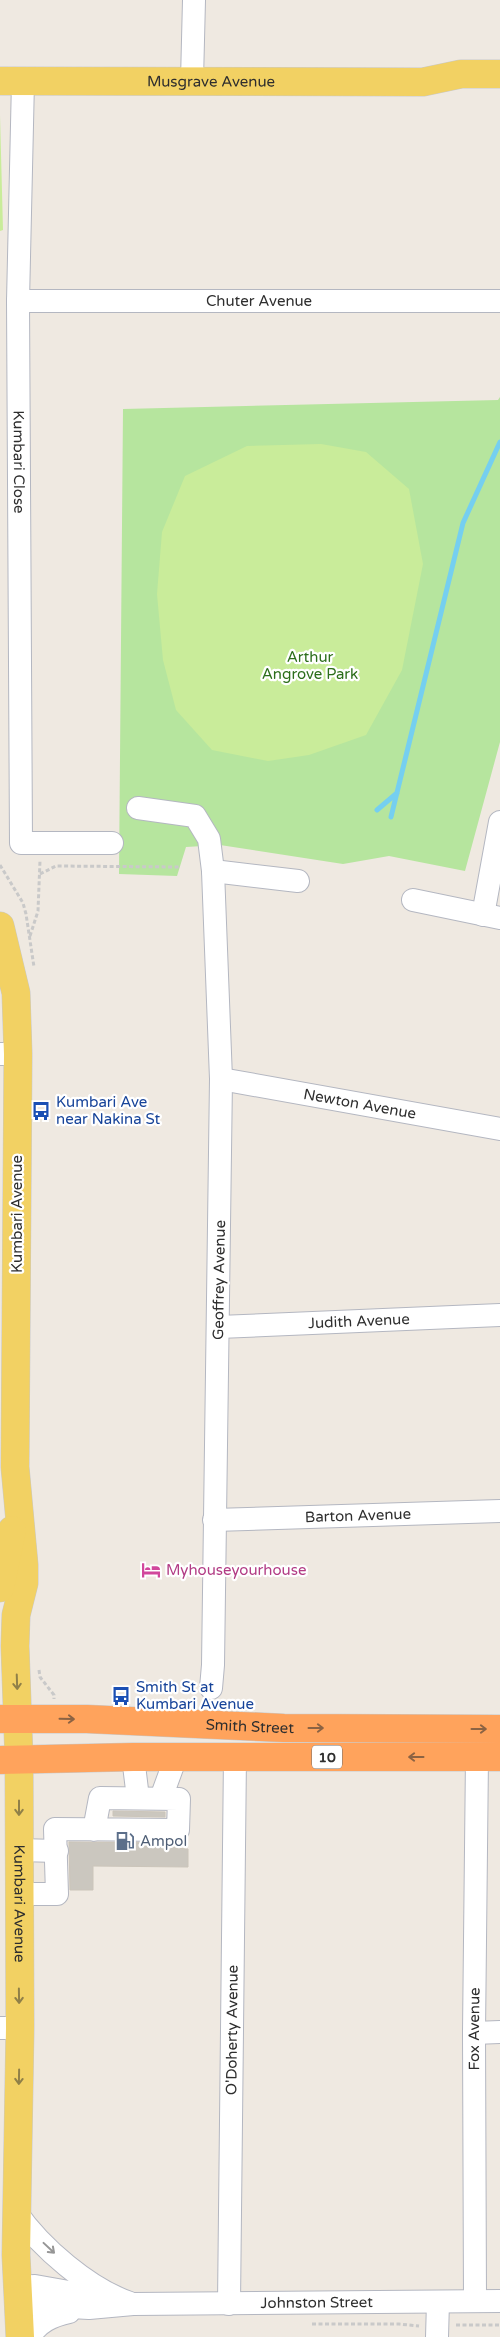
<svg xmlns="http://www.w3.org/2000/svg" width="500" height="2337" font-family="'Varela Round',sans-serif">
<rect width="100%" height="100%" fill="#efe9e1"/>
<path fill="#b6e59e" d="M 500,397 L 500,742 L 465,871 L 389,856 L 343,864 L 220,845 L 186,847 L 177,876 L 119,874 L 123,409 L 498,400 Z"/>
<path fill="#c9ec9a" d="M 0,115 L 3,230 L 0,231 Z
M 321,444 L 366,452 L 409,489 L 423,564 L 402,670 L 366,735 L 309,755 L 268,761 L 212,750 L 176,710 L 163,660 L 157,594 L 162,532 L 185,476 L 247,446 Z"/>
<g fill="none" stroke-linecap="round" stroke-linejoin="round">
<path stroke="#75cff0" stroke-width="5" d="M 377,810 L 397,793
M 391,817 L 463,523 L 500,442"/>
</g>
<path fill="#cbc7bf" stroke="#cbc5ba" d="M 113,1811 L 165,1812 L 165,1817 L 113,1816 Z
M 69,1842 L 175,1843 L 175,1848 L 188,1849 L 188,1867 L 93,1866 L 93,1890 L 70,1890 Z"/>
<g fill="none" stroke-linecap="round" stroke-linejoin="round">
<g stroke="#b4b7c1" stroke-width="24">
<g id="minor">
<path d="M 192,80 L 194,0"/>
<path id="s1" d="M 23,81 L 18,301 L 21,843 L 112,843"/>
<path id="s2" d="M 18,301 L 500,301"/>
<path d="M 138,808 L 195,816 L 209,839 L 213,871 L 221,1079 L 213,1665 L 211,1688"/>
<path d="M 213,871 L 298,881"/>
<path d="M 413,900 L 500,918"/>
<path d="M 483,915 L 500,822"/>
<path d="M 0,1054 L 18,1054"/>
<path id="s3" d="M 221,1079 L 500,1129"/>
<path id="s4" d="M 219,1327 L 500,1315"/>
<path id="s5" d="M 214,1520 L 500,1511"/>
<path d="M 133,1757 L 138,1798"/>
<path d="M 161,1798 L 176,1757"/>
<path d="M 19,1850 L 57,1851"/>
<path d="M 18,1894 L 57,1894 L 55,1829 L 178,1830 L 179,1799 L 100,1798 L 94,1830"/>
<path d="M 0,2028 L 20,2028"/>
<path d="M 474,2033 L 500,2032"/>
<path d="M 16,2212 C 41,2248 89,2289 130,2303"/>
<path d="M 17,2287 L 35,2286 L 97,2297"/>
<path id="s6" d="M 475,2300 L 474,2033 L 477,1757"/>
<path id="s7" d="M 17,2304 L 89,2308 L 133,2304 L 500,2301"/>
<path id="s8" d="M 229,2304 L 235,1756"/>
<path d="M 29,2337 C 39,2322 51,2316 69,2312"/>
<path d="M 437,2337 L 438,2302"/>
</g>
</g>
<g stroke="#c9c9c9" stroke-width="29">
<g id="major">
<path id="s9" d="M 0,81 L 423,82 L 461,74 L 500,74"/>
<path id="s10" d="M 0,926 L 16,993 L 18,1054 L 15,1467 L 24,1565 L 24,1583 L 16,1615 L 15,1646 L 19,1759 L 20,2028 L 16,2255 L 20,2337"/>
<path d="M 0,1588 L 12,1530"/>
</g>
</g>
<g stroke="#c9c9c9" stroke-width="29">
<g id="highway">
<path id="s11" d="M 0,1719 L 87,1719 L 284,1728 L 500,1729"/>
<path d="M 0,1760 L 133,1757 L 500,1757"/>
</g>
</g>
<path stroke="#c9c9c9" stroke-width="3" stroke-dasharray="4 2.5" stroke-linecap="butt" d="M 0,865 L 23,903 L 26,914 L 34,967
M 40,874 L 56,866 L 179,867
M 30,936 L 38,911 L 40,861
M 39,1670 L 40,1677 L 54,1695 L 54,1699
M 312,2324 L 399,2324 L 419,2326
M 456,2325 L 500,2325"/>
<use href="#minor" stroke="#fff" stroke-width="22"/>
<use href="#major" stroke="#f2d163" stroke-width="28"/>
<use href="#highway" stroke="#ffa35c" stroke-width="28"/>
</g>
<defs><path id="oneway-shaft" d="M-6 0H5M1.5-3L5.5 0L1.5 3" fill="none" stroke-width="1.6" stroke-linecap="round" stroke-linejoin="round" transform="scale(1.25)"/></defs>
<g stroke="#908048">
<use href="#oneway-shaft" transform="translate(17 1682) rotate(88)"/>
<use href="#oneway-shaft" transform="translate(19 1808) rotate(90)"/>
<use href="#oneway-shaft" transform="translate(19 1996) rotate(89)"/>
<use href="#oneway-shaft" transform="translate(19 2077) rotate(91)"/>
</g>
<g stroke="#8c6343">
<use href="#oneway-shaft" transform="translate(67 1719) rotate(1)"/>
<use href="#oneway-shaft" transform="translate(316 1728)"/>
<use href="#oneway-shaft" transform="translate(479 1729)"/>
<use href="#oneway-shaft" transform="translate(416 1757) rotate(-180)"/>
</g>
<use stroke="#969696" href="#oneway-shaft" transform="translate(49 2248) rotate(43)"/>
<defs>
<g id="bus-bare" transform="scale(1.5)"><path d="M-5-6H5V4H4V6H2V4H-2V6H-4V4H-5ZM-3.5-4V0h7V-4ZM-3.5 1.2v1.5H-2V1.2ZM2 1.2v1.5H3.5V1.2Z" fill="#1a4fb4" stroke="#fff" stroke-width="2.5" paint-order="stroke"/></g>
<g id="hotel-bare" transform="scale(1.5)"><path d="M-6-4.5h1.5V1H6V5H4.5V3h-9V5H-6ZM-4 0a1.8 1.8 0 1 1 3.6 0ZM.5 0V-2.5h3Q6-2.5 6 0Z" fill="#d1479c" stroke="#fff" stroke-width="2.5" paint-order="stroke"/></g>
<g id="fuel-bare" transform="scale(1.5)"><path d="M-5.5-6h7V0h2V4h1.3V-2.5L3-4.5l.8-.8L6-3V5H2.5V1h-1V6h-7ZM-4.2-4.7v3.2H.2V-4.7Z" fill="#5c6f8a" stroke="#fff" stroke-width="2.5" paint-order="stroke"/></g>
</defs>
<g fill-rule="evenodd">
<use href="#bus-bare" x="41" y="1111"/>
<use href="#hotel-bare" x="151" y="1570"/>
<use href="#bus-bare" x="121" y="1696"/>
<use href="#fuel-bare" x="125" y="1841"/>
</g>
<g text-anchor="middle" stroke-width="4.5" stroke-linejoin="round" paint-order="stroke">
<rect fill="#fff" stroke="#6d6d6d" stroke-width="1" x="312" y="1745.5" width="30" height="23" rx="4"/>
<g font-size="14" font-weight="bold" fill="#2e2e2e">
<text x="327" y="1762">10</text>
</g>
<g font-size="15" fill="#2e2e2e" stroke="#fff">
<text dy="5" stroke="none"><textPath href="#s9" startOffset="211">Musgrave Avenue</textPath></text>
<text dy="5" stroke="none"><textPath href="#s2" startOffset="241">Chuter Avenue</textPath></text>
<text dy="5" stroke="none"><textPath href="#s1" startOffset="381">Kumbari Close</textPath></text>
<text dy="5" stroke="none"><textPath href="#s3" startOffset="141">Newton Avenue</textPath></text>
<text transform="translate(17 1214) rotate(-90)" y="5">Kumbari Avenue</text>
<text transform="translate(219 1280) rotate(-89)" y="5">Geoffrey Avenue</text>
<text dy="5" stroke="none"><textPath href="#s4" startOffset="140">Judith Avenue</textPath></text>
<text dy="5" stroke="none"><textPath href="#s5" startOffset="144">Barton Avenue</textPath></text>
<text dy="5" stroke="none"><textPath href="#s11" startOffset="250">Smith Street</textPath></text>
<text dy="5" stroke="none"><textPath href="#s10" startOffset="981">Kumbari Avenue</textPath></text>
<text dy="5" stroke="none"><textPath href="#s6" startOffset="271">Fox Avenue</textPath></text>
<text dy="5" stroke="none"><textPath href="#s8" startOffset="274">O'Doherty Avenue</textPath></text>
<text dy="5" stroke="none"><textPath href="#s7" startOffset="300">Johnston Street</textPath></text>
</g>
<g font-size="15" fill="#2c6e1b" stroke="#fff">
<text x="310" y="662">Arthur<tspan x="310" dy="17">Angrove Park</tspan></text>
</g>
<g font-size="15" fill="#164399" stroke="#fff" text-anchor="start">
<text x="56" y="1107">Kumbari Ave<tspan x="56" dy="17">near Nakina St</tspan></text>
<text x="136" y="1692">Smith St at<tspan x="136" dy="17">Kumbari Avenue</tspan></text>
</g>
<g font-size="15" fill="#b23c85" stroke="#fff" text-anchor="start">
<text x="166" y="1575">Myhouseyourhouse</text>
</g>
<g font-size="15" fill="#4e5e75" stroke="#fff" text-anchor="start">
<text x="140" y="1846">Ampol</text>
</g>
</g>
</svg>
